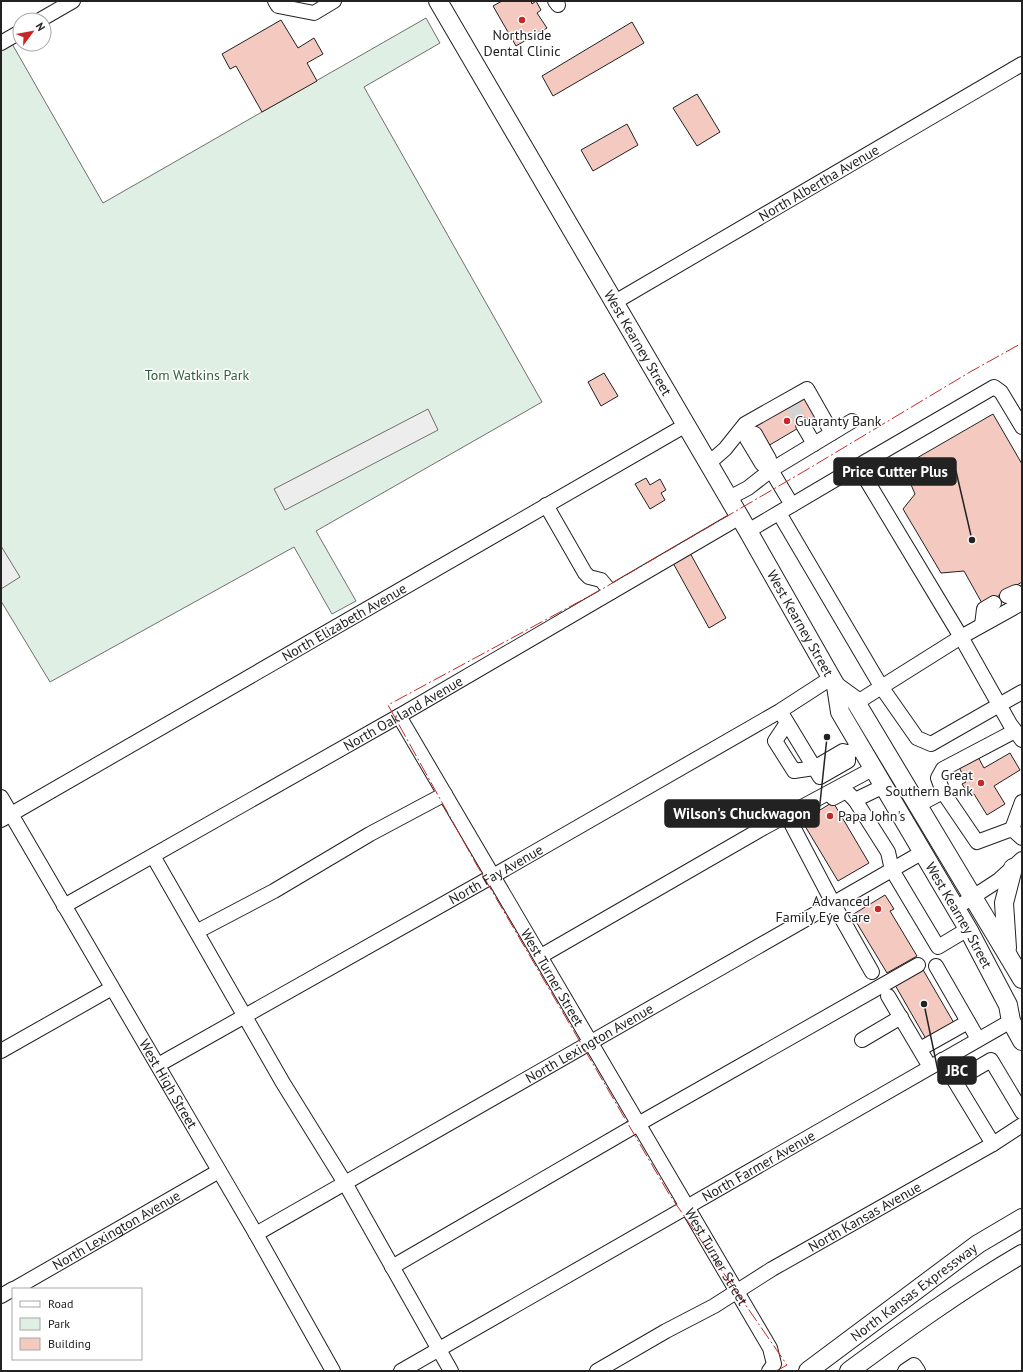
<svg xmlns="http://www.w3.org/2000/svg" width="1023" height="1372" font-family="'PT Sans',sans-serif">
<rect width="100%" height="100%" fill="#fff"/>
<path fill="#e0efe3" stroke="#6f6f6f" d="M 426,18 L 440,43 L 364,87 L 542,402 L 316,531 L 356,601 L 332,614 L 294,547 L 50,682 L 1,601 L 1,47 L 11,42 L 103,203 Z"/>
<path fill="#ededed" stroke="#6f6f6f" d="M 428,409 L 438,430 L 285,510 L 274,489 Z
M 1,546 L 20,577 L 1,589 Z"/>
<path fill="#f3c9c0" stroke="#222" d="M 502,1 L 531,1 L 532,4 L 536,1 L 541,10 L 537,13 L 547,28 L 516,46 L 493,6 Z
M 281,20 L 298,48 L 314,38 L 323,54 L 307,63 L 317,81 L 262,112 L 236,66 L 230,69 L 222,54 Z
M 632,22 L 644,43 L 553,96 L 542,76 Z
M 697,94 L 720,132 L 697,146 L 673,108 Z
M 627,124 L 638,145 L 593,171 L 581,150 Z
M 604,373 L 618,396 L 601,406 L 588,382 Z
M 805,397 L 817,417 L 768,446 L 756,425 Z
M 993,414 L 1022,464 L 1022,582 L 983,605 L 964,571 L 941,573 L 903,509 L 915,494 L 903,466 Z
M 646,478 L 650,485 L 660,479 L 666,490 L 661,493 L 665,500 L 650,509 L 635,484 Z
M 690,553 L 726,618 L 709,628 L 673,563 Z
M 1010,753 L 1020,770 L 994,786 L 1005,804 L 987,815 L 974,794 L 970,797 L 962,784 L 966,782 L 959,767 L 978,757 L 984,768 Z
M 833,802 L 869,863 L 838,881 L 802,821 Z
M 885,895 L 894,909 L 890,911 L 917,956 L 887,973 L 852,915 Z
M 922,968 L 954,1023 L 926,1039 L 895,985 Z"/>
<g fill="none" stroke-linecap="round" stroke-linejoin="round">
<path stroke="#d3d3d3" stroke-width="14" stroke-dasharray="14 7" stroke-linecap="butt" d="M 792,404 L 803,425"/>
<g stroke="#222" stroke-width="16">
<g id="minor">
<path d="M 275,1 L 278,6 L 314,13 L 334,1"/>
<path d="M 555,1 L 558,5"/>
<path d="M 40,20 L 73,1"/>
<path d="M 1,43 L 20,32"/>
<path id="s1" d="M 615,302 L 1022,64"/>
<path d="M 803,425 L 814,444"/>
<path d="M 1022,427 L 1001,392 L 994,387 L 858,466 L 961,637 L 1010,724 L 1022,740"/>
<path d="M 709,463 L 725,449 L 745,424 L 807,389 L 832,433"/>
<path d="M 768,465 L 762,464 L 747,439 L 749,432 L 755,434 L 769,459 L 768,465 L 792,505"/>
<path d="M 729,498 L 748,488 L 771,470 L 852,421"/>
<path d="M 546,505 L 585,573 L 589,577 L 601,580 L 611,592"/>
<path d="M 779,513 L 882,688 L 917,738 L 931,744 L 1022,692"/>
<path d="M 748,531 L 858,466"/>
<path d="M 1007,596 L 1016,592 L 1022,596"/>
<path d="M 982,625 L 984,609 L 994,603"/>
<path d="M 856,703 L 961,637 L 1022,603"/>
<path id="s2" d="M 399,716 L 770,1348 L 774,1364 L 769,1371"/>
<path d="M 783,716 L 820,777 L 848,761 L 848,753"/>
<path d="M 787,723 L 775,741 L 794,771 L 814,768 L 843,751 L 848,753 L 860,746"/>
<path d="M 884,786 L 855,800 L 888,852 L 892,870 L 938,947 L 968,929"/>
<path d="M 943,792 L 938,778 L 943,769 L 1015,731"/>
<path id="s3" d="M 1,797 L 256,1234 L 333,1371"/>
<path d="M 833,798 L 846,791 L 855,800"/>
<path d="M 918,805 L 943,792 L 977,842 L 1012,829 L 1022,838"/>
<path d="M 807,814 L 791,823 L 833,903 L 872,972"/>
<path id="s4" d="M 1,820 L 686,425"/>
<path d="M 1012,829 L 1022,802"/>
<path d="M 153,856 L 283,1083 L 345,1183 L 451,1371"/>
<path id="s5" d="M 64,906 L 399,716 L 740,517"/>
<path d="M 956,908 L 999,880 L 1022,859"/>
<path d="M 198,931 L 274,891 L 370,834 L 445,794"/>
<path d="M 541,956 L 763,828 L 865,773"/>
<path d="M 936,966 L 978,1039"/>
<path d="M 888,996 L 930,1067"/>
<path d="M 862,1040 L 901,1017"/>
<path d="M 920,1049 L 968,1022"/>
<path d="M 1,1051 L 112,988"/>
<path d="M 942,1060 L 993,1144 L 1022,1125"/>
<path id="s6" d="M 158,1065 L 493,876 L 780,711 L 831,678"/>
<path d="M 955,1081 L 991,1060 L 1022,1112"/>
<path id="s7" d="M 256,1234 L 923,852"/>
<path d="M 392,1267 L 640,1123 L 918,965"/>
<path id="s8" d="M 14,1289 L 219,1171"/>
<path d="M 1,1296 L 13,1289"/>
<path id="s9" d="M 401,1371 L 1011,1021"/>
<path id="s10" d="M 597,1371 L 666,1331 L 714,1306 L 772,1269 L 993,1144"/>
<path d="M 905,1371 L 914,1365 L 918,1371"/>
</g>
</g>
<g stroke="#222" stroke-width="20">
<g id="major">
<path id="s11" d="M 438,1 L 748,531 L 836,686 L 840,712 L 968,929 L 1008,1005 L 1011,1021 L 1022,1041"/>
<path d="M 836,686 L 854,699 L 1022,979"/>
<path d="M 1007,948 L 1004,903 L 1013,868"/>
<path id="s12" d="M 808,1371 L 978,1244 L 1022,1218"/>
<path d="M 849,1371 C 905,1330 962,1289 1022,1254"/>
</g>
</g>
<use href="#minor" stroke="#fff" stroke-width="14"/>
<use href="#major" stroke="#fff" stroke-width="18"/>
<path stroke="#c62828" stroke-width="1" stroke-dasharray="14 3 2 3" stroke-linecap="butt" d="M 776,1371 L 787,1365 L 669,1194 L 475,862 L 388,705 L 597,592 L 808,469 L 970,372 L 1022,343"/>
</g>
<g fill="#c62828" stroke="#fff" stroke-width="1.5">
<circle cx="522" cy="20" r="4"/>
<circle cx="787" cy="421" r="4"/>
<circle cx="981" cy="783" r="4"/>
<circle cx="830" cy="816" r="4"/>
<circle cx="878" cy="909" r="4"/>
</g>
<g text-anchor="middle" stroke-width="3" stroke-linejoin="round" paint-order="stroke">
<g font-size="14" fill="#222" stroke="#fff" text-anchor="start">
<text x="522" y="40" text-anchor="middle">Northside<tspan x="522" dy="16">Dental Clinic</tspan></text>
<text x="795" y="426">Guaranty Bank</text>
<text x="973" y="780" text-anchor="end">Great<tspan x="973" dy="16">Southern Bank</tspan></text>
<text x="838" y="821">Papa John's</text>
<text x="870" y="906" text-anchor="end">Advanced<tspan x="870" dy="16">Family Eye Care</tspan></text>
</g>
<g font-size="14" fill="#222" stroke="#fff">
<text dy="5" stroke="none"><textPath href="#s1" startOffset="236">North Albertha Avenue</textPath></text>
<text dy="5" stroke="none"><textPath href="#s11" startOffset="396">West Kearney Street</textPath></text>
<text dy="5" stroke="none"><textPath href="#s4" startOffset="396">North Elizabeth Avenue</textPath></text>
<text dy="5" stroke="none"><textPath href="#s11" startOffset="720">West Kearney Street</textPath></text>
<text dy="5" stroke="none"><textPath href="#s5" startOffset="390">North Oakland Avenue</textPath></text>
<text dy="5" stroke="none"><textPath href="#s6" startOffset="388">North Fay Avenue</textPath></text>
<text dy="5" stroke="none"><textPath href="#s11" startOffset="1054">West Kearney Street</textPath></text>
<text dy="5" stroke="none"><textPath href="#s2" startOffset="303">West Turner Street</textPath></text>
<text dy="5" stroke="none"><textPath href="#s7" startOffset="384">North Lexington Avenue</textPath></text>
<text dy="5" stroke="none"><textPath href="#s3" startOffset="332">West High Street</textPath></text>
<text dy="5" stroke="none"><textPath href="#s9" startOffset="412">North Farmer Avenue</textPath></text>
<text dy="5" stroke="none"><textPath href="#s10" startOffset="309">North Kansas Avenue</textPath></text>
<text dy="5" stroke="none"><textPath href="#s8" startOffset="118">North Lexington Avenue</textPath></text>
<text dy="5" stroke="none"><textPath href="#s2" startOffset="627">West Turner Street</textPath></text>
<text dy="5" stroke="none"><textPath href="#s12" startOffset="132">North Kansas Expressway</textPath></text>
</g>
<g font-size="14" fill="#2f5e38" stroke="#fff">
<text x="197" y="380">Tom Watkins Park</text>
</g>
</g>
<path fill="none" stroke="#222" stroke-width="1.5" d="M972 540L956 471M827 737L819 813M924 1004L938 1071"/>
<g fill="#222" stroke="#fff" stroke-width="1.5">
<circle cx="972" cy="540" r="4"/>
<circle cx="827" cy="737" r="4"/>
<circle cx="924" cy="1004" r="4"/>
</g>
<g fill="#222" stroke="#222" stroke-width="1.5">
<rect x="834" y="458" width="122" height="27" rx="4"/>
<rect x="665" y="800" width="154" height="27" rx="4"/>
<rect x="938" y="1057" width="38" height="27" rx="4"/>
</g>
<g font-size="15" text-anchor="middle" font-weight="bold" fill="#fff">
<text x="895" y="477">Price Cutter Plus</text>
<text x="742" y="819">Wilson's Chuckwagon</text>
<text x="957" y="1076">JBC</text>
</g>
<rect width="1023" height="1372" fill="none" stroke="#222222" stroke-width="4"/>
<rect x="12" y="1288" width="130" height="72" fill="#ffffff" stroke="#a7a7a7"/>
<rect x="20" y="1301" width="20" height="6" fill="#ffffff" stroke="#a7a7a7"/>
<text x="48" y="1308" font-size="12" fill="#222222">Road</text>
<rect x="20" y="1318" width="20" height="12" fill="#e0efe3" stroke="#a7a7a7"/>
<text x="48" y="1328" font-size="12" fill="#222222">Park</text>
<rect x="20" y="1338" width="20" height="12" fill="#f3c9c0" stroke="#a7a7a7"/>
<text x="48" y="1348" font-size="12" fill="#222222">Building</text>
<g transform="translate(32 32) rotate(58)"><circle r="19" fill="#ffffff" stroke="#a7a7a7"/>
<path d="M0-3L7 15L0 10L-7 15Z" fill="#c62828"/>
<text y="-6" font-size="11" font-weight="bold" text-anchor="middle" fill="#222222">N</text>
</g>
</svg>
